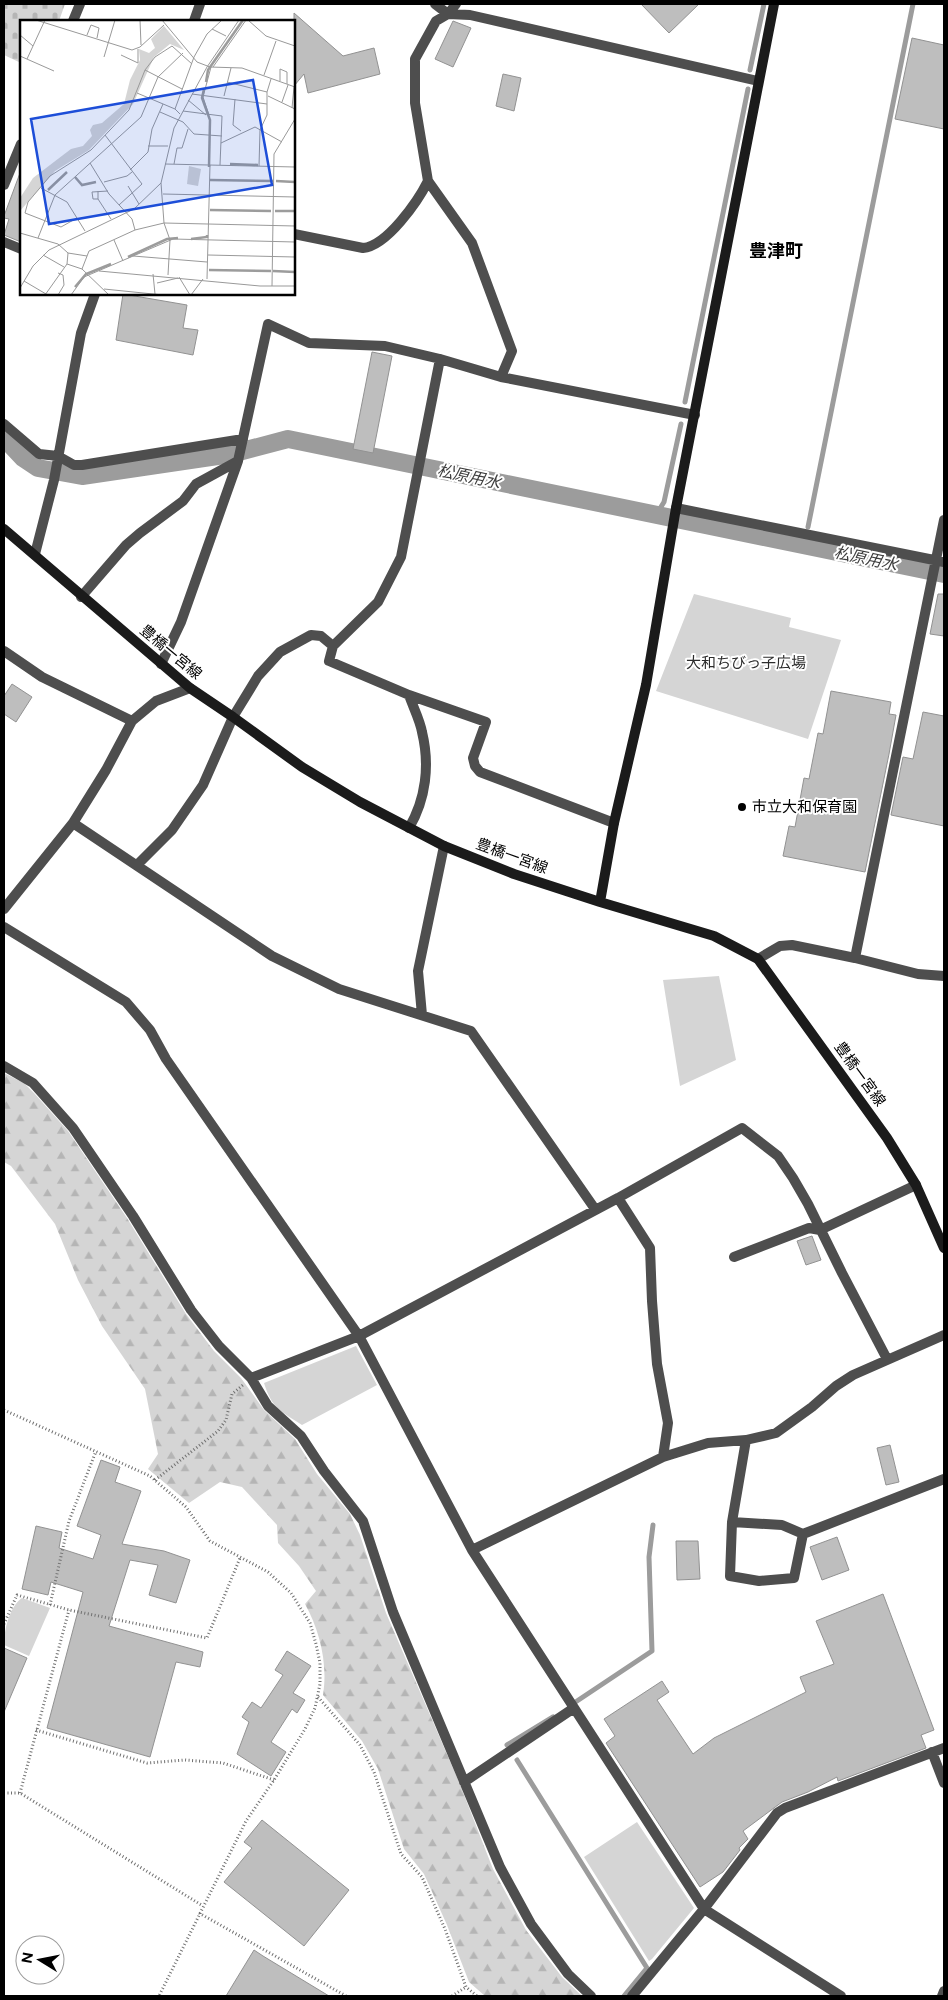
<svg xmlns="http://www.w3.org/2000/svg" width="948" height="2000" font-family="'Public Sans','Noto Sans JP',sans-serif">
<defs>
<pattern id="forest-firs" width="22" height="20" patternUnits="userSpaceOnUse" patternTransform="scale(1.25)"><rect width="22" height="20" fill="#d5d5d5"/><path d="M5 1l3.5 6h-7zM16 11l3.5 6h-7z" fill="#b5b5b5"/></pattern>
<pattern id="cemetery-stones" width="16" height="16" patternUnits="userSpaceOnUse" patternTransform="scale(1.25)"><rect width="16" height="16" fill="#d5d5d5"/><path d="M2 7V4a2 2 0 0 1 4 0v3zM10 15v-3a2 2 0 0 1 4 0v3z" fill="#b5b5b5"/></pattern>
</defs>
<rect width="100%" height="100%" fill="#fff"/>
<path fill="#d5d5d5" d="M 694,594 L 791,618 L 789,627 L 841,640 L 808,739 L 656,691 Z
M 719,976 L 736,1060 L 680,1086 L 663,980 Z
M 356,1346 L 377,1385 L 302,1425 C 281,1411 272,1409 264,1383 Z
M 22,1598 L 50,1608 L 29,1656 L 4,1645 C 4,1631 9,1607 22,1598 Z
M 637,1822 L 694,1908 L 652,1959 L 649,1961 L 584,1857 Z"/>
<path fill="url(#forest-firs)" d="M 4,1073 L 24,1083 L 34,1093 L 68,1131 L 127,1218 L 186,1314 L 214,1351 L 241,1378 L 264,1410 L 295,1439 L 317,1474 L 350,1514 L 360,1535 L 386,1613 L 459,1782 L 493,1869 L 526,1930 L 562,1977 L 582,1996 L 485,1996 L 469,1982 L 447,1925 L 424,1874 L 404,1849 L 378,1769 L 362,1741 L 323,1695 C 328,1664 320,1631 305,1604 L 316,1591 L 299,1566 L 278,1543 L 277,1525 L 242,1487 L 220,1482 L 189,1503 L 148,1469 L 158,1454 L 145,1389 L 102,1326 L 78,1280 L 55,1224 L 11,1166 L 4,1162 Z"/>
<path fill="url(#cemetery-stones)" d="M 4,4 L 65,4 L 59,21 L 21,21 L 21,63 L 4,55 Z"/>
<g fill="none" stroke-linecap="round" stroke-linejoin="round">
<path stroke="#9c9c9c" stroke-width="5" d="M 750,70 L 764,4
M 685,402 L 748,89
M 656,515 L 664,502 L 681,424
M 808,527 L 913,4
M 571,1705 L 652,1651 L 649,1557 L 653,1525
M 507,1745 L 553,1717
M 517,1760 L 647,1968 L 624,1996"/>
<path stroke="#9c9c9c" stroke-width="18" d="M 4,438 L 23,458 L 38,468 L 82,476 L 231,454 L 288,439 L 944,574"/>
</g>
<path fill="#bebebe" stroke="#929292" d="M 641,4 L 699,4 L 669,33 Z
M 294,13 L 343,56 L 374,48 L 380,74 L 308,93 L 304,74 L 294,86 Z
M 453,21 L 471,28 L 453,67 L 435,59 Z
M 912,38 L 944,45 L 944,129 L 895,119 Z
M 503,74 L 521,78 L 514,111 L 496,106 Z
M 20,173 L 21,173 L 21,242 L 4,235 L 9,219 L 4,218 L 4,216 Z
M 123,294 L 187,305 L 183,328 L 198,330 L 193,355 L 116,340 Z
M 372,352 L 392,356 L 373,453 L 353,449 Z
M 938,594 L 944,594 L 944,636 L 930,634 Z
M 12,684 L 32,697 L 16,722 L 4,714 L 4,696 Z
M 831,691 L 891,702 L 889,714 L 896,715 L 889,754 L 865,872 L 783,856 L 789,826 L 795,827 L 804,778 L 809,779 L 818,733 L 823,734 Z
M 923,712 L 944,716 L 944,826 L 891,815 L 903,757 L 913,759 Z
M 812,1236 L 821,1260 L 806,1265 L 797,1241 Z
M 890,1445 L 899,1482 L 886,1485 L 877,1448 Z
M 101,1460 L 120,1467 L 115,1482 L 141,1491 L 122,1544 L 164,1551 L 190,1560 L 176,1603 L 149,1595 L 158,1565 L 130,1560 L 109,1626 L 203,1652 L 200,1667 L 176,1662 L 150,1757 L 47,1728 L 83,1592 L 51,1582 L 48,1595 L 22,1589 L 36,1526 L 62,1532 L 59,1548 L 93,1559 L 101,1535 L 77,1526 Z
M 837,1537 L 849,1570 L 822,1580 L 810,1547 Z
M 676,1541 L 698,1541 L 700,1579 L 677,1580 Z
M 883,1594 L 934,1730 L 921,1735 L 926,1748 L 838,1781 L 837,1777 L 808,1792 L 782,1802 L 743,1831 L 748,1839 L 739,1848 L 740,1850 L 723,1872 L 700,1887 L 606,1743 L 615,1736 L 604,1719 L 662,1681 L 669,1692 L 657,1700 L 693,1754 L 714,1738 L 806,1692 L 800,1677 L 834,1664 L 816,1621 Z
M 4,1648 L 27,1658 L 4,1712 Z
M 287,1651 L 311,1666 L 293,1693 L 305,1700 L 297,1713 L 292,1709 L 271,1742 L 286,1752 L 271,1776 L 237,1754 L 249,1722 L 242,1717 L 252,1702 L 261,1708 L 283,1675 L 275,1670 Z
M 262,1820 L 349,1890 L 304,1946 L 224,1882 L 252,1848 L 244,1842 Z
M 254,1950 L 263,1956 L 329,1996 L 226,1996 Z"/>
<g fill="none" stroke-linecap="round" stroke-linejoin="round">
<path stroke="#707070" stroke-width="3" stroke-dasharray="1 2.5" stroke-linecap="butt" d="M 4,1410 L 150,1476 L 186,1507 L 210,1541 L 268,1572 L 291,1593 L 310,1623 L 316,1644 L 320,1663 L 320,1684 L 315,1708 L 305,1729 L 274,1780 L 246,1821 L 159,1996
M 155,1480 L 218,1431 L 226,1420 L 232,1394 L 243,1385
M 50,1605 L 69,1521 L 96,1451
M 4,1624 L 17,1595 L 69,1610 L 207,1638 L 240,1558
M 318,1697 L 360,1745 L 374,1772 L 401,1854 L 422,1877 L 445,1929 L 466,1987 L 477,1996
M 36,1730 L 147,1763 L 185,1760 L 223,1763 L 274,1780
M 4,1793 L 20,1793 L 203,1906
M 20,1793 L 69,1610
M 199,1913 L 346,1996
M 452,1996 L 466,1987"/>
<path stroke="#4e4e4e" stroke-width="10" d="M 435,4 L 448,14 L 470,15 L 758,81
M 456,4 L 448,14 L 436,21 L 415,59 L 415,103 L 428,181 L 472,243 L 512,351 L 501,377
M 73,21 L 80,4
M 194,21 L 200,4
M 4,185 L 21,144
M 294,234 L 363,248 C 387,246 418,201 428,181
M 4,242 L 21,249
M 4,424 L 39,454 L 58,456 L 74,465 L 82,465 L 243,439
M 676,508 L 944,562
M 35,554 L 54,480 L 81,333 L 95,294
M 81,597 L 126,545 L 140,533 L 183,501 L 196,484 L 238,461
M 333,646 L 329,661 L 409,695 L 486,722 L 473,758 L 475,766 L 480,772 L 614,823
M 4,651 L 42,677 L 132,721
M 161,664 L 181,622 L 238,461 L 268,324 L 309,343 L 385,346 L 440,359 L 501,377 L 695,415
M 73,823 L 272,956 L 339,989 L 471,1031 L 595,1209
M 409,828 C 426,799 430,765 422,732 C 420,720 413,707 409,695
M 137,865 L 172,830 L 203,785 L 233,717 L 258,676 L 280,652 L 311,635 L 321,636 L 333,646 L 378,602 L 401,557 L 440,359
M 4,909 L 73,823 L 106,770 L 132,721 L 156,701 L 190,688
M 4,927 L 126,1002 L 150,1030 L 166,1059 L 359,1336 L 472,1550 L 704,1909 L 841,1996
M 855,958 L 944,520
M 758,959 L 780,946 L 792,945 L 855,958 L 918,974 L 944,976
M 422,1015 L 418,971 L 444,846
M 4,1066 L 33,1083 L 73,1128 L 133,1216 L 191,1310 L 219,1346 L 251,1378 L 268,1406 L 301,1436 L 324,1471 L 363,1521 L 393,1612 L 500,1867 L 531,1924 L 568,1974 L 591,1996
M 618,1198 L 650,1248 L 652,1301 L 657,1364 L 668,1423 L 663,1457
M 734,1257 L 809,1228 L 820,1230 L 916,1185
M 251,1378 L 359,1336 L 618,1198 L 742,1128 L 778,1156 L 793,1178 L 808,1204 L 842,1273 L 887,1359
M 746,1440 L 732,1522 L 730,1576 L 759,1581 L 794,1578 L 803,1534
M 732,1522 L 782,1525 L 803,1534 L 944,1479
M 472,1550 L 663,1457 L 708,1443 L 746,1440 L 776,1433 L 812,1407 L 836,1386 L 853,1375 L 944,1335
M 932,1752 L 944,1783
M 464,1782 L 574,1708
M 632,1996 L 704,1909 L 777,1813 L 785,1808 L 944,1748
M 942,1996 L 944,1991"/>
<path stroke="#1b1b1b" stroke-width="10" d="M 4,529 L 190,688 L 233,717 L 302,767 L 360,802 L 444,846 L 514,874 L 600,902 L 714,936 L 758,959 L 887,1138 L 916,1185 L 944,1248
M 600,902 L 614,823 L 646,685 L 676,508 L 774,4"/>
</g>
<circle fill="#000" stroke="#fff" stroke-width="2" cx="742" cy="807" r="5"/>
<g text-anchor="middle" stroke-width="4" stroke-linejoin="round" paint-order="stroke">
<g font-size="15" fill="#000" stroke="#fff">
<text transform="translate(171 652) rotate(40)" y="5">豊橋一宮線</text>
<text transform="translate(512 856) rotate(20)" y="5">豊橋一宮線</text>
<text transform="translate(860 1074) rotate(54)" y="5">豊橋一宮線</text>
</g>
<g font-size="15" fill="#2c2c2c" stroke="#fff">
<text x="746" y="668">大和ちびっ子広場</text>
</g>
<g font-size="15" fill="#000" stroke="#fff" text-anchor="start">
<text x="752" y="812">市立大和保育園</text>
</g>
<g font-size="16" font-style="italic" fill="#3d3d3d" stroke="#fff">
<text transform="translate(469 476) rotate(12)" y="6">松原用水</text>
<text transform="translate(866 558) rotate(12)" y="6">松原用水</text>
</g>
<g font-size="18" font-weight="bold" fill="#000" stroke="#fff">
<text x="776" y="257">豊津町</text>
</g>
</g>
<g transform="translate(20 20)">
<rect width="275" height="275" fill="#fff"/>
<path d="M 169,146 L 181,149 L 178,166 L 167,164 Z" fill="#d5d5d5"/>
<path d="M 144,6 L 164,30 L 150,24 L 134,37 L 113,84 L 69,130 L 35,151 L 0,191 L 0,178 L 13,158 L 51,129 L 63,126 L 72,116 L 70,110 L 73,105 L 82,103 L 104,84 L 110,60 L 120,40 L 119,29 L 129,33 L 135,28 L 131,19 Z" fill="#d5d5d5"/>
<path fill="none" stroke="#9c9c9c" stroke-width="2.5" d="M 186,62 L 188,50 L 223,0M 184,69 L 182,78 L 190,100 L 189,147M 210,144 L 238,145M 55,157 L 62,165 L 76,162M 190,160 L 253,161M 256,161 L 275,162M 28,170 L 47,152M 190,190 L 251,191M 255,191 L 275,191M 171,219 L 187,217 L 187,215M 108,237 L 147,219 L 158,218M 189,250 L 251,251M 253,251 L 275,252M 55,267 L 66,254 L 91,244"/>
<path fill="none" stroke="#999" stroke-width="1" d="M 16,0 L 112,30 L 120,27 L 144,5M 120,0 L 121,25M 142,0 L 177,42 L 190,47 L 222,48 L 275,67M 228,0 L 246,16 L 275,26M 192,9 L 206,16M 0,15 L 13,26M 67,15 L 71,5 L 79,8 L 77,18M 101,35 L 118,43 L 118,29M 0,36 L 34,51M 84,37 L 95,0M 7,39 L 25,0M 187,47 L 219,0M 193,47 L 226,0M 125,50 L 162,69M 244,55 L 256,21M 260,61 L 260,49 L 267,52 L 267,64M 207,62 L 247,72M 117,73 L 155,89 L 160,94M 172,74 L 247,84M 204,76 L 211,48M 248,76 L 275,89M 215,79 L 213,105 L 221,111M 168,80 L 186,95M 262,82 L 268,65M 272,88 L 274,67M 155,89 L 174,37 L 187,14 L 202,0M 163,91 L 202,96 L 200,145M 140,92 L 163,102 L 174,114 L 202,116M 189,95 L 183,77 L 191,47M 85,115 L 122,164 L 99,185M 201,123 L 235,107 L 262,122M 128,126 L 148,126M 70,143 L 89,174 L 112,199 L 115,210M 145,144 L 275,147M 154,144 L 157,128 L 162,128 L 168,109M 239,146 L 240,110 L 247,95 L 247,72 L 251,59M 110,150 L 128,132 L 132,109 L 143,84M 84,162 L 107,156 L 112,152M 141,163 L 144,203 L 150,220 L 148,255M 108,166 L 119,184M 21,168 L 47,182 L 65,211M 78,171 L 78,179 L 91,199M 143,174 L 275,177M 78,179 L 73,179 L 72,172 L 88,171M 57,198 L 41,207 L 5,193 L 8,182 L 30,156 L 71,130 L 109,90 L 125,50 L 135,37 L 152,26 L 172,44M 0,213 L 38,224 L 48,233 L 47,244 L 25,275M 18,218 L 35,175 L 121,97 L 138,57 L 163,33M 94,220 L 103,241M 48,233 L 67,236M 23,235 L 44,247M 188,235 L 275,237M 113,236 L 187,242M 47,244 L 62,249 L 89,275M 62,249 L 69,231 L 115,210 L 144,203 L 275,206M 79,251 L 240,266 L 275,266M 133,254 L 135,274M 159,257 L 170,275M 187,259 L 190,145M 4,261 L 26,274M 137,263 L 158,258M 252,266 L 254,134 L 275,99M 0,268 L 13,246 L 29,230 L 114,189 L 141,163 L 154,108 L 187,47M 84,269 L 143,275M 38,275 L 44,265 L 43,255 L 38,253M 51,275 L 64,257 L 153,219 L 275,222M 171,275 L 183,259"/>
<path fill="#1d4ed8" fill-opacity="0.15" stroke="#1d4ed8" stroke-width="2.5" d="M 233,60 L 252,165 L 29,204 L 11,99 Z"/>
<rect width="275" height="275" fill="none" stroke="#000" stroke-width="2.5"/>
</g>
<rect width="948" height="2000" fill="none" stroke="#000000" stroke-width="10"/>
<g transform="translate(40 1960) rotate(280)"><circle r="24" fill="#ffffff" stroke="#999999"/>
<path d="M0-4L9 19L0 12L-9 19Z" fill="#000000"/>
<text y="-8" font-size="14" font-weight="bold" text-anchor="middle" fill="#000000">N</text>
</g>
</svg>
